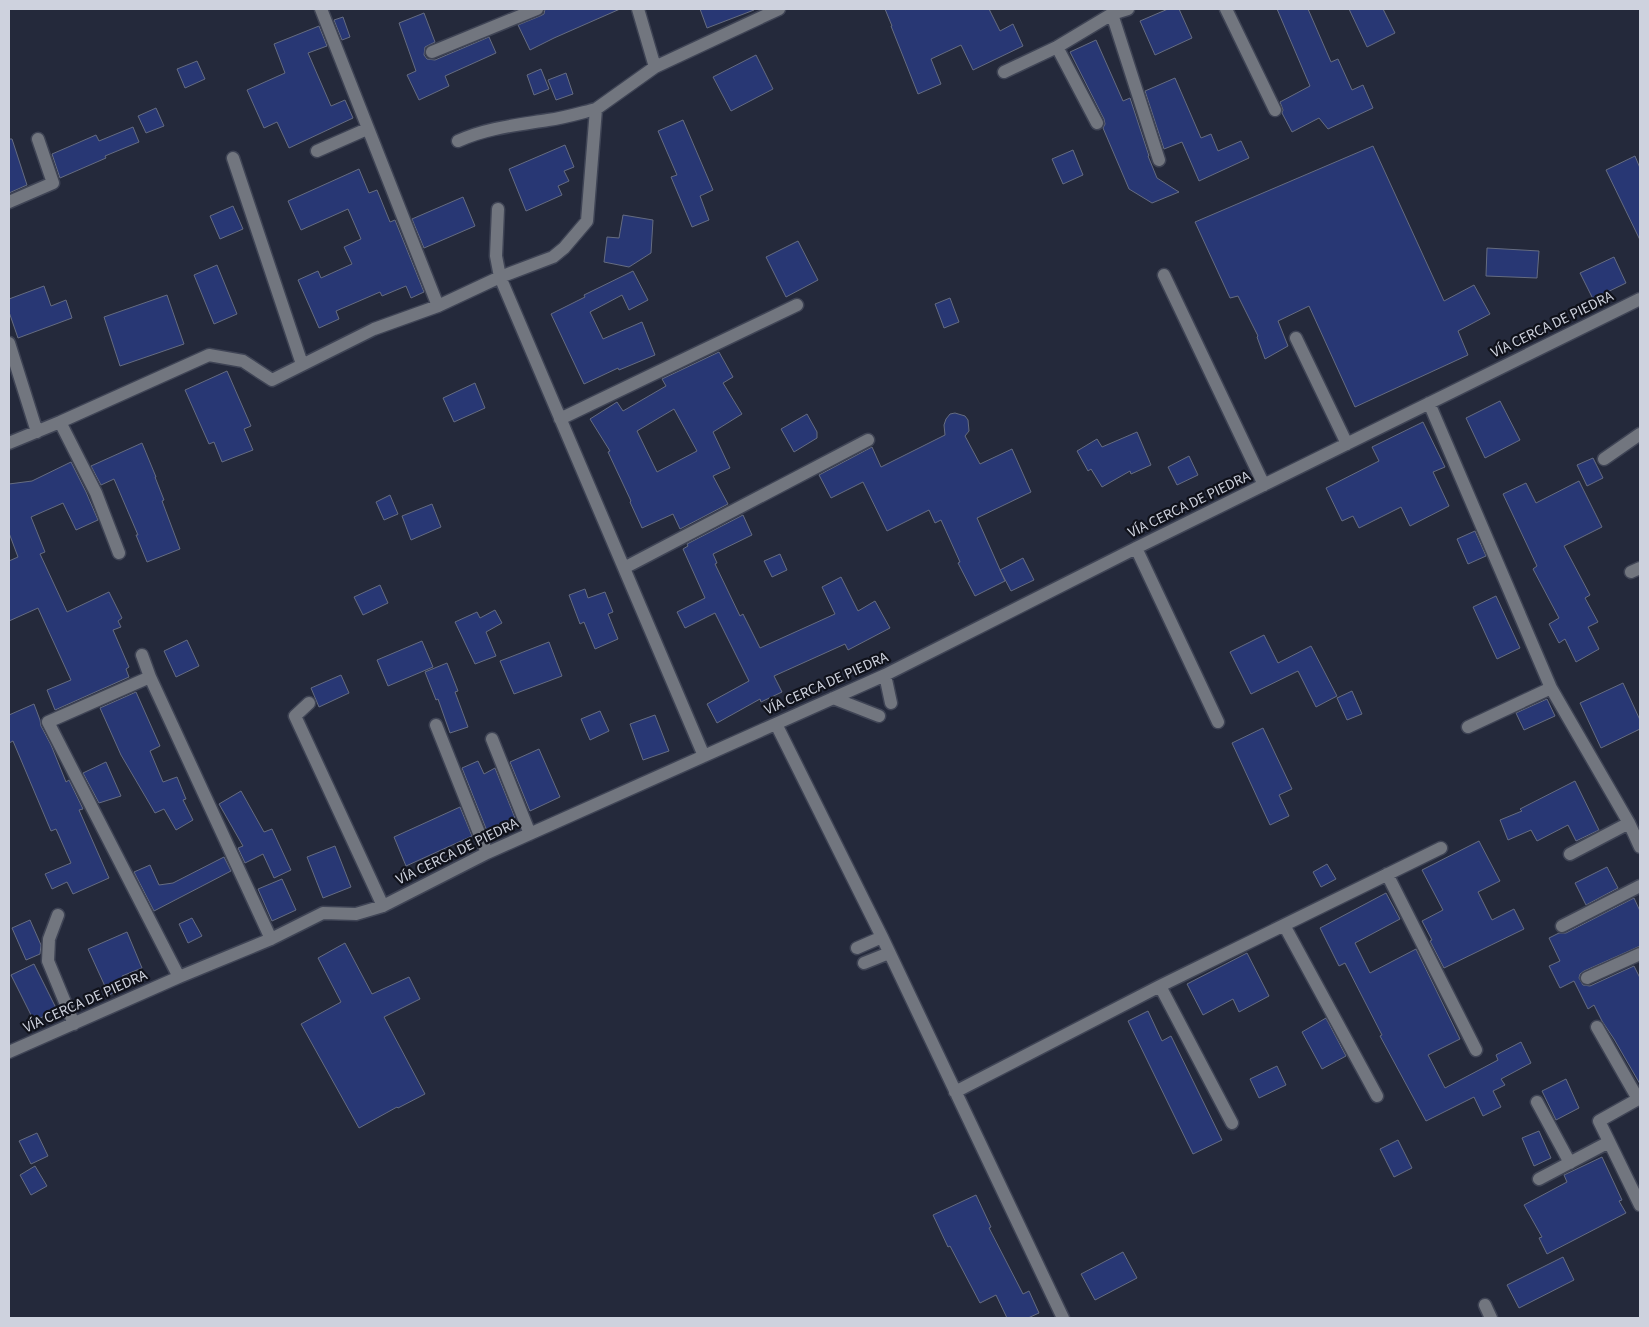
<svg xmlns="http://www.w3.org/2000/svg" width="1649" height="1327" font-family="'Source Sans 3',sans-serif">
<rect width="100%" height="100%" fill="#24293b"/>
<path fill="#283774" stroke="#656c81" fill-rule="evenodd" d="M 545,9 L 620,9 L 554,38 L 530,50 L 518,25 L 540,16 L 544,14 Z
M 700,9 L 754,9 L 754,10 L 707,28 Z
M 885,9 L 989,9 L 1000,31 L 1013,24 L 1023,46 L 973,70 L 961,45 L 931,59 L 941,84 L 918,94 L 891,26 L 892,26 Z
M 1168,9 L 1179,9 L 1192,38 L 1155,55 L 1140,21 Z
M 1277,9 L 1308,9 L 1331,62 L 1338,59 L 1352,90 L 1363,85 L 1373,108 L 1328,129 L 1319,118 L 1292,132 L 1282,113 L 1283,110 L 1280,102 L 1310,86 Z
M 1349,9 L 1383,9 L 1395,33 L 1367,47 Z
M 424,13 L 435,42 L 425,47 L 424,55 L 427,59 L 435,60 L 489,37 L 496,53 L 445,76 L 449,86 L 419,100 L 407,75 L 416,71 L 399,23 Z
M 343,17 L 350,37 L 342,40 L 334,20 Z
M 319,26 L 327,46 L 308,53 L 331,106 L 345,100 L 353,118 L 289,148 L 277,122 L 264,128 L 247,90 L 285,73 L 274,44 Z
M 1096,40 L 1123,101 L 1130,98 L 1149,156 L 1148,156 L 1157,178 L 1179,192 L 1152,203 L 1129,189 L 1103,128 L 1105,124 L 1104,119 L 1070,52 Z
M 756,55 L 773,89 L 731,111 L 713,77 Z
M 197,61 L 205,79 L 185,88 L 177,69 Z
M 541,69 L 549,89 L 534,95 L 527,75 Z
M 566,73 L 573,94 L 556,100 L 548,80 Z
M 1175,78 L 1201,138 L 1211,134 L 1218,151 L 1241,141 L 1249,158 L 1199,181 L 1182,142 L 1164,149 L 1145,91 Z
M 156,108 L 164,126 L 146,133 L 138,116 Z
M 683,120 L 713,190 L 700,196 L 709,220 L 692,227 L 671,177 L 677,175 L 658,131 Z
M 133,127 L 139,142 L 105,156 L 106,158 L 60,178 L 52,154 L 96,135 L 99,141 Z
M 9,139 L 12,139 L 27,185 L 9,193 Z
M 565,145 L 574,167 L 564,171 L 569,181 L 558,186 L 562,195 L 526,211 L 509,169 Z
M 1373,146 L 1444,301 L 1474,285 L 1490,314 L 1458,331 L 1468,355 L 1355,407 L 1309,306 L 1278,321 L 1288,346 L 1265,359 L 1257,337 L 1258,336 L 1238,296 L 1230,298 L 1195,222 Z
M 1073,150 L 1083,175 L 1063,184 L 1052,159 Z
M 1635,156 L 1640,168 L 1640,240 L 1606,170 Z
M 359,169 L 369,193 L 377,190 L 390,222 L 395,220 L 424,292 L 411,298 L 406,286 L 382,296 L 380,292 L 336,311 L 339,319 L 319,328 L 298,280 L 318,271 L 321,278 L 352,264 L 344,247 L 361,239 L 348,209 L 301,230 L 288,201 Z
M 463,197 L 475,226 L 424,248 L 412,219 Z
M 233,206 L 243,229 L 220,239 L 210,216 Z
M 623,215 L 653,220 L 651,253 L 629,267 L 604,262 L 607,237 L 619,238 Z
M 798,241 L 818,280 L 786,297 L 766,257 Z
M 1487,248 L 1539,251 L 1537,278 L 1486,276 Z
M 1614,257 L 1626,283 L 1593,299 L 1580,273 Z
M 217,265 L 237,314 L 214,324 L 194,275 Z
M 633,271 L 648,300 L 629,310 L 622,295 L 590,312 L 603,339 L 642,322 L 655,355 L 619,370 L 618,368 L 584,384 L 551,314 L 585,297 L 584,295 Z
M 44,286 L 51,306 L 66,300 L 72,318 L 18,338 L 9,312 L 9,299 Z
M 167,295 L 184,344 L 120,366 L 104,317 Z
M 950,298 L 959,322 L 944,328 L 935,304 Z
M 719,352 L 733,377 L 723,383 L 742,414 L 713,432 L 730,468 L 713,476 L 728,504 L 680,529 L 673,514 L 642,528 L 630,502 L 631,501 L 608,452 L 610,451 L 590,419 L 617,402 L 623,411 L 666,386 L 662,379 ZM 674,409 L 697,451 L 657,472 L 637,431 Z
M 227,371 L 251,426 L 244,429 L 253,450 L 222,462 L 214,442 L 209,444 L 185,390 Z
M 475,383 L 485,408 L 454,422 L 443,398 Z
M 1500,401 L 1520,440 L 1485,458 L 1466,418 Z
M 955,413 L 965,416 L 968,420 L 969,431 L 965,436 L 980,464 L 1012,449 L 1031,492 L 977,518 L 1005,581 L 975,596 L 958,563 L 960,562 L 941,520 L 935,523 L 929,510 L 887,531 L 863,482 L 831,498 L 819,475 L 872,447 L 881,467 L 945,435 L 944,425 L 946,419 L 950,414 Z
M 807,414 L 817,432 L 817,438 L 794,452 L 781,429 Z
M 1423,422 L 1445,467 L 1433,472 L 1449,506 L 1410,526 L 1401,507 L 1359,528 L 1353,516 L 1342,521 L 1326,488 L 1379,461 L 1372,447 Z
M 1137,432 L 1151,465 L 1131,474 L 1130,471 L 1102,487 L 1091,469 L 1088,471 L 1077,451 L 1097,439 L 1102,447 Z
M 142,443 L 156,477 L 155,477 L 164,500 L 162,501 L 180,549 L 147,562 L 136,535 L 138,535 L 114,479 L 101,485 L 91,466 Z
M 1189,456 L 1198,475 L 1177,485 L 1168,467 Z
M 1593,458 L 1603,478 L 1587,486 L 1577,465 Z
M 71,462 L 86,492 L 98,520 L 76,530 L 63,503 L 31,517 L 45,552 L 40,554 L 67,612 L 109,592 L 122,618 L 118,621 L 121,627 L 113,630 L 129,667 L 126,669 L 129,677 L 55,710 L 47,690 L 71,680 L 38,608 L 9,621 L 9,561 L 18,557 L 9,533 L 9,484 L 32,481 Z
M 1579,481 L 1602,527 L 1564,546 L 1590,595 L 1585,598 L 1598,622 L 1588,627 L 1599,649 L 1576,662 L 1565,639 L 1559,643 L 1549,624 L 1559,618 L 1533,569 L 1537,566 L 1503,494 L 1526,483 L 1536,503 Z
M 390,495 L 398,514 L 384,520 L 376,502 Z
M 432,504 L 441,527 L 411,540 L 402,516 Z
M 743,515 L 752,535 L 713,554 L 717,563 L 715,564 L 740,616 L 743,614 L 760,648 L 835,614 L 822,587 L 841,577 L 858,611 L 875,601 L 890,628 L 848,650 L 845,644 L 774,676 L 782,692 L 761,702 L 760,699 L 717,723 L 707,704 L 749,681 L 715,613 L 685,628 L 677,612 L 705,598 L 683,549 L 688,546 L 687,544 Z
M 1475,531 L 1486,556 L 1468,564 L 1457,539 Z
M 780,554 L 787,570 L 772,577 L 764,561 Z
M 1023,558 L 1034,580 L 1011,591 L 1000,570 Z
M 380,585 L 388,603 L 363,615 L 354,597 Z
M 585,589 L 588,598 L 605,592 L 613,612 L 608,614 L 618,639 L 595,649 L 584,622 L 580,624 L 569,595 Z
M 1496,596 L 1520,648 L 1497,659 L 1473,607 Z
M 495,610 L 502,623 L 486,632 L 496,656 L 475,664 L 455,622 L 477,612 L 480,618 Z
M 1264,635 L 1278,663 L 1311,646 L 1337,696 L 1316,707 L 1298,671 L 1251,694 L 1230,652 Z
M 187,640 L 199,666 L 176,677 L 164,651 Z
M 422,641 L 433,667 L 388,686 L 377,660 Z
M 549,642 L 562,676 L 514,694 L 500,661 Z
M 447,663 L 458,691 L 455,692 L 468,727 L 450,733 L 438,699 L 436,700 L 425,672 Z
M 341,675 L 349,693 L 319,707 L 311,688 Z
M 1623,683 L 1640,720 L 1640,729 L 1601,748 L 1580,703 Z
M 1352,691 L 1362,714 L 1347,720 L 1337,698 Z
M 136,692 L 160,746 L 150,751 L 163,782 L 177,777 L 186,799 L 183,800 L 193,820 L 176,830 L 164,809 L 155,813 L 121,755 L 100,708 Z
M 1547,699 L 1555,716 L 1524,730 L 1516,713 Z
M 34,704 L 40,720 L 41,726 L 51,745 L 66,782 L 69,780 L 83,809 L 79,810 L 109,878 L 73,894 L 67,882 L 52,889 L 45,874 L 71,863 L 56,829 L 51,831 L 13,741 L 9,743 L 9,715 Z
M 600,711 L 609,731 L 590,740 L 581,719 Z
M 655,715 L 669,751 L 643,760 L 630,724 Z
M 1263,728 L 1292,789 L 1279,795 L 1289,816 L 1270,825 L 1232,743 Z
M 539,749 L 560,797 L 530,811 L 510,762 Z
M 478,761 L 484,774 L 495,768 L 515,818 L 510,819 L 511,821 L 487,831 L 462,768 Z
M 106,762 L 121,796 L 99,803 L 83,773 Z
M 1575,781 L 1599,830 L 1576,841 L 1568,825 L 1537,841 L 1531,830 L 1508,840 L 1500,820 L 1522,811 L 1520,809 Z
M 241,791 L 264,832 L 272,829 L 291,870 L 274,878 L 263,854 L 245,863 L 238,848 L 243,846 L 219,804 Z
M 460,807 L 472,836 L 406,866 L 394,837 Z
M 1479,841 L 1500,881 L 1478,892 L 1492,920 L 1514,909 L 1524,929 L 1444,968 L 1430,941 L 1432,940 L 1422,921 L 1443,910 L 1422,870 Z
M 335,846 L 351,887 L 323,898 L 307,857 Z
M 224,857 L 231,871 L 154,911 L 134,872 L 150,865 L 159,885 L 173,883 Z
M 1327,864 L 1336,879 L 1321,887 L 1313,872 Z
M 1607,867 L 1618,888 L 1586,905 L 1575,883 Z
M 282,879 L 296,910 L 272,921 L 258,889 Z
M 1386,893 L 1400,919 L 1355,943 L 1370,973 L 1416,949 L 1460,1039 L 1428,1055 L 1445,1088 L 1498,1060 L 1496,1055 L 1521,1042 L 1531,1063 L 1501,1079 L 1505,1085 L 1493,1091 L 1501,1107 L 1483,1116 L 1474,1097 L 1426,1121 L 1380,1036 L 1382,1035 L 1345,963 L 1339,966 L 1320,928 Z
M 1634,898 L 1640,911 L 1640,946 L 1584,971 L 1580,974 L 1579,978 L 1583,985 L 1590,986 L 1634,966 L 1640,978 L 1640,1084 L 1614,1039 L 1602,1021 L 1594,1005 L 1588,1009 L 1574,981 L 1560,988 L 1549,966 L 1560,961 L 1549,938 L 1559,933 L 1566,933 Z
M 192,918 L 202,936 L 188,943 L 179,924 Z
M 30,920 L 41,945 L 40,954 L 26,960 L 12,928 Z
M 127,932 L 142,968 L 122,976 L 127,987 L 109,995 L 88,949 Z
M 345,943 L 372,994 L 409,977 L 420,999 L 384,1017 L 425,1094 L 398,1108 L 397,1107 L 359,1128 L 301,1024 L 341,1002 L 318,958 Z
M 1247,953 L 1269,996 L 1239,1012 L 1233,999 L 1203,1015 L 1187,984 Z
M 34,964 L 57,1010 L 34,1021 L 11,975 Z
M 1148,1011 L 1162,1041 L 1171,1036 L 1222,1140 L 1193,1154 L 1128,1021 Z
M 1326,1018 L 1346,1056 L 1322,1069 L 1302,1032 Z
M 1277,1066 L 1286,1085 L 1259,1098 L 1250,1079 Z
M 1566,1079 L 1579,1108 L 1556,1120 L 1542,1091 Z
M 1539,1131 L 1551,1158 L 1534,1166 L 1522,1138 Z
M 37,1133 L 48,1156 L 31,1164 L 19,1141 Z
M 1398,1140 L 1412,1168 L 1394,1177 L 1380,1149 Z
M 1602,1157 L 1622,1200 L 1619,1201 L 1626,1213 L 1547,1254 L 1539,1238 L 1542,1237 L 1524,1205 L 1567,1182 L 1564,1175 Z
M 35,1166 L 47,1186 L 31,1195 L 20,1175 Z
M 976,1195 L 991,1227 L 989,1228 L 1023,1294 L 1029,1291 L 1039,1313 L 1028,1318 L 1007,1318 L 996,1295 L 980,1303 L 950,1246 L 948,1247 L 933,1215 Z
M 1123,1252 L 1137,1278 L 1095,1300 L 1081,1274 Z
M 1563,1257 L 1574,1280 L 1519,1308 L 1507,1285 Z"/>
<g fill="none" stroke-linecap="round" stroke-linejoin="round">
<g stroke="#3f4455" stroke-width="15">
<path id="minor" d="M 321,9 L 438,306
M 638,9 L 655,67
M 1226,9 L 1275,110
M 1112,14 L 1159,160
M 1057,47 L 1097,123
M 432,52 L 537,9
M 1004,72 L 1057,47 L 1112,14 L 1128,9
M 458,141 C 486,128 517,125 548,120 C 564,118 580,113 596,109
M 317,151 L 367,129
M 233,158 L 302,364
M 9,202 L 53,183 L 38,139
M 498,209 L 496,256 L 500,277 L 704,756
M 1164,275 L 1264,485
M 1296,338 L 1347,444
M 9,343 L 37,432
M 1429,403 L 1551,688 L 1629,823 L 1640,847
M 560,419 L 797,305
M 60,422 L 96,493 L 119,553
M 9,443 L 60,422 L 209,355 L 243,361 L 272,380 L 374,329 L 438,306 L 500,277 L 553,257 L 564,248 L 587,221 L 596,109 L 655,67 L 779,9
M 1604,459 L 1640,434
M 1136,548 L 1218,722
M 624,568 L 868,440
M 1631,572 L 1640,568
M 142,655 L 150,677 L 271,939
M 885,675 L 891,703
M 150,677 L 48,722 L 179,977
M 833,698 L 879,716
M 309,703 L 295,716 L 383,906
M 776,724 L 882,937 L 1063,1318
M 436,725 L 487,853
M 1468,727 L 1551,688
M 492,739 L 530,834
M 1570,854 L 1629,823
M 1387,874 L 1476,1050
M 58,915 L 49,939 L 48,961 L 74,1024
M 1284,925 L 1377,1096
M 1562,926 L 1640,886
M 857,948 L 882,937
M 864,963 L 889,953
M 1587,978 L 1640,954
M 1160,986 L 1232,1123
M 1597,1027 L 1638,1099
M 9,1052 L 179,977 L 271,939 L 323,913 L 356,914 L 383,906 L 487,853 L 885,675 L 1136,548 L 1640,299
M 955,1092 L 1160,986 L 1441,848
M 1640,1098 L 1599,1121 L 1640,1205
M 1537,1102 L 1570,1163
M 1539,1179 L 1609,1142
M 1485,1305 L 1491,1318"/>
</g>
<use href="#minor" stroke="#72767f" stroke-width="12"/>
</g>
<g text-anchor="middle" stroke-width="4.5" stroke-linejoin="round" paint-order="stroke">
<g font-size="15" fill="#ced2de" stroke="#10121b">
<text transform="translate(1552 324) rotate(-26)" y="5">VÍA CERCA DE PIEDRA</text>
<text transform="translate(1189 504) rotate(-26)" y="5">VÍA CERCA DE PIEDRA</text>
<text transform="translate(826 683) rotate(-24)" y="5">VÍA CERCA DE PIEDRA</text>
<text transform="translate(457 851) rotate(-26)" y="5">VÍA CERCA DE PIEDRA</text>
<text transform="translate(85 1001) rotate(-24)" y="5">VÍA CERCA DE PIEDRA</text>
</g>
</g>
<rect width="1649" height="1327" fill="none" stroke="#ced2de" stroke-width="20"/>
</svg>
